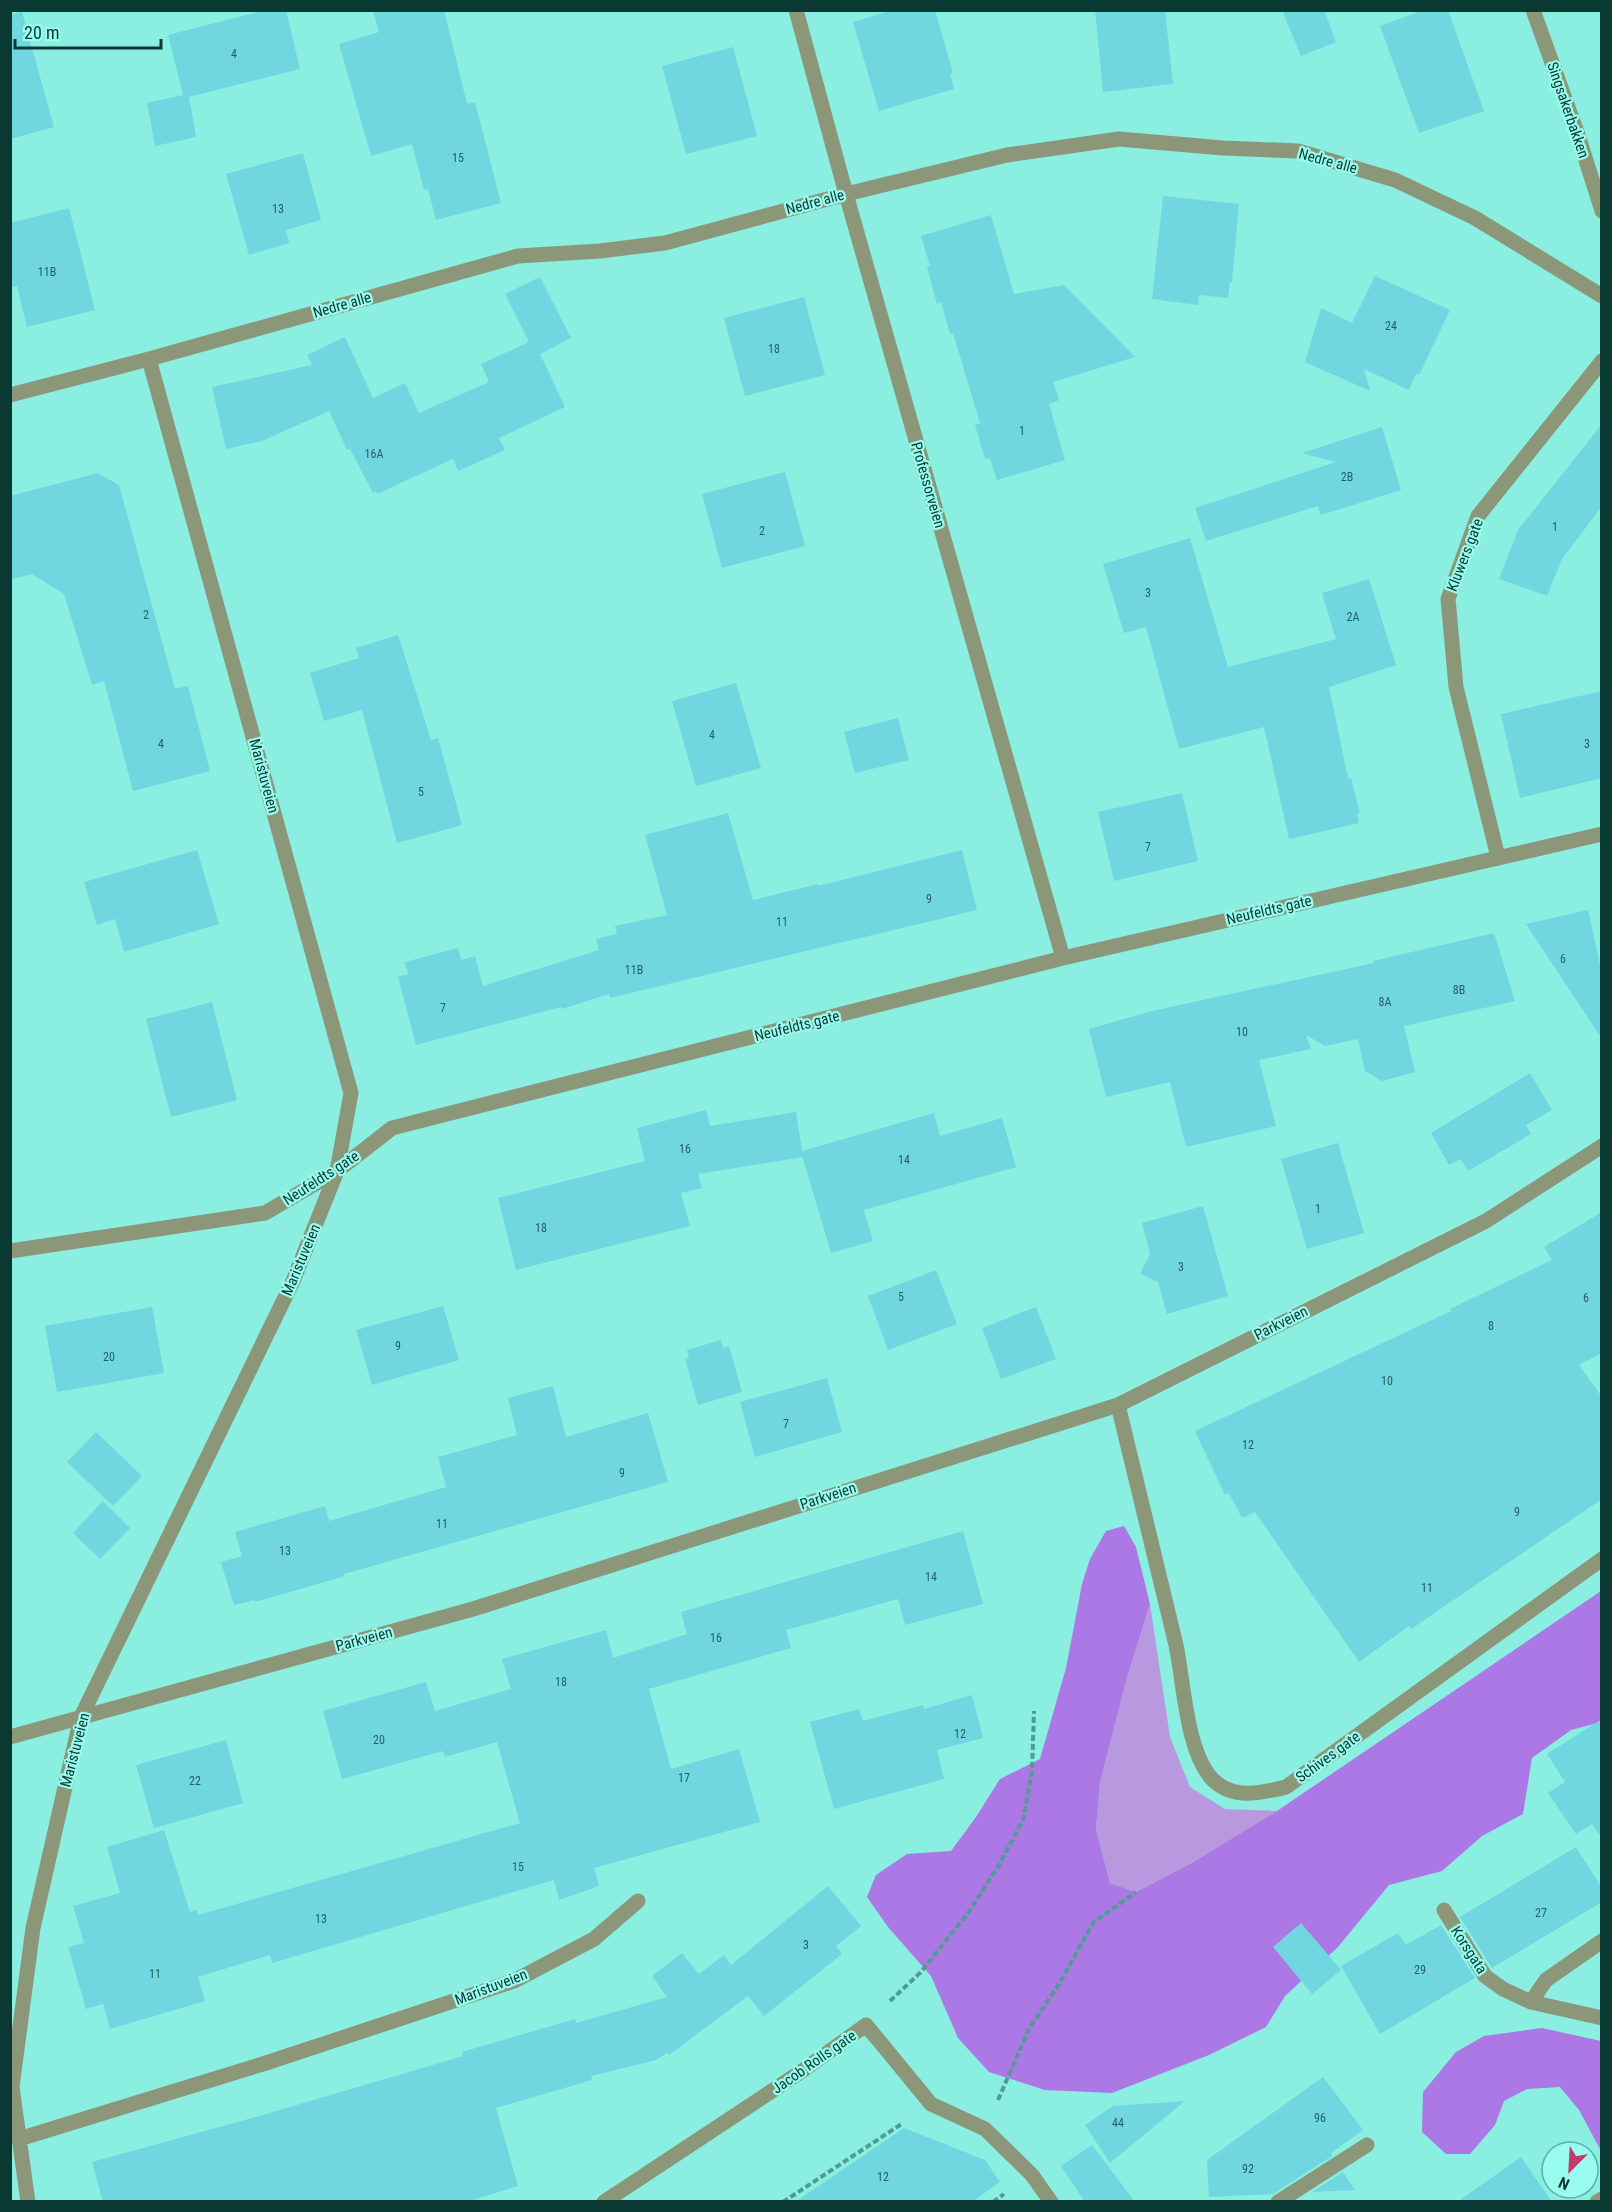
<svg xmlns="http://www.w3.org/2000/svg" width="1612" height="2212" font-family="'Roboto Condensed',sans-serif">
<rect width="100%" height="100%" fill="#8aeee1"/>
<path fill="#b899df" d="M 1150,1604 L 1170,1737 L 1190,1787 L 1225,1809 L 1277,1811 L 1190,1864 L 1136,1892 L 1110,1883 L 1096,1829 L 1100,1783 L 1126,1681 Z"/>
<path fill="#ac78e5" d="M 1124,1526 L 1136,1547 L 1150,1604 L 1126,1681 L 1100,1783 L 1096,1829 L 1110,1883 L 1136,1892 L 1190,1864 L 1277,1811 L 1601,1591 L 1601,1722 L 1571,1730 L 1532,1758 L 1523,1814 L 1482,1836 L 1442,1871 L 1389,1885 L 1338,1947 L 1285,1996 L 1266,2027 L 1209,2055 L 1112,2093 L 1045,2090 L 989,2072 L 958,2038 L 931,1976 L 888,1927 L 867,1897 L 876,1875 L 907,1854 L 951,1851 L 976,1817 L 1000,1779 L 1040,1759 L 1066,1668 L 1082,1584 L 1090,1559 L 1106,1531 Z
M 1542,2028 L 1601,2041 L 1601,2151 L 1579,2110 L 1560,2087 L 1527,2089 L 1504,2101 L 1495,2125 L 1470,2154 L 1446,2154 L 1422,2132 L 1423,2092 L 1456,2052 L 1484,2036 Z"/>
<path fill="#70d7e1" d="M 266,10 L 286,10 L 300,69 L 189,97 L 196,137 L 155,146 L 147,103 L 183,95 L 168,35 Z
M 373,10 L 444,10 L 467,104 L 475,102 L 501,203 L 436,220 L 428,189 L 424,190 L 412,144 L 371,156 L 339,44 L 379,32 Z
M 893,10 L 935,10 L 953,73 L 950,74 L 954,89 L 879,111 L 853,22 Z
M 1095,10 L 1165,10 L 1173,84 L 1103,92 Z
M 1282,10 L 1324,10 L 1336,42 L 1301,56 Z
M 1424,10 L 1448,10 L 1484,111 L 1419,133 L 1380,26 Z
M 22,12 L 54,127 L 10,139 L 10,14 Z
M 733,47 L 757,136 L 686,154 L 662,66 Z
M 303,153 L 321,220 L 286,230 L 289,243 L 249,255 L 226,174 Z
M 1163,196 L 1239,204 L 1232,282 L 1230,282 L 1228,298 L 1199,295 L 1198,305 L 1152,299 Z
M 69,208 L 95,310 L 27,327 L 17,286 L 10,288 L 10,223 Z
M 991,215 L 1014,294 L 1064,285 L 1135,357 L 1053,382 L 1059,400 L 1049,404 L 1065,460 L 997,480 L 990,458 L 985,459 L 975,425 L 980,423 L 953,333 L 950,334 L 941,302 L 937,304 L 927,267 L 930,266 L 921,236 Z
M 1375,276 L 1450,310 L 1419,375 L 1416,374 L 1409,390 L 1364,369 L 1370,391 L 1305,362 L 1321,308 L 1352,323 Z
M 540,277 L 571,338 L 540,354 L 565,407 L 499,438 L 505,450 L 458,471 L 453,459 L 377,494 L 376,491 L 373,493 L 350,449 L 347,450 L 329,411 L 262,441 L 226,449 L 212,387 L 312,365 L 307,355 L 345,337 L 373,398 L 405,383 L 419,413 L 489,382 L 481,364 L 529,342 L 505,294 Z
M 804,297 L 825,375 L 745,396 L 724,318 Z
M 1602,424 L 1602,506 L 1562,559 L 1547,596 L 1499,579 L 1518,530 Z
M 1382,427 L 1401,490 L 1321,515 L 1318,506 L 1206,541 L 1195,508 L 1336,462 L 1302,453 Z
M 785,472 L 805,546 L 722,568 L 702,494 Z
M 98,473 L 119,485 L 175,689 L 188,686 L 210,771 L 133,791 L 104,681 L 92,685 L 64,594 L 32,574 L 10,580 L 10,496 Z
M 1190,538 L 1228,667 L 1336,639 L 1322,593 L 1369,579 L 1396,665 L 1329,687 L 1348,778 L 1351,778 L 1360,813 L 1357,814 L 1359,823 L 1289,839 L 1264,727 L 1179,749 L 1146,627 L 1124,633 L 1103,564 Z
M 398,635 L 431,740 L 438,738 L 462,825 L 397,843 L 362,710 L 324,721 L 310,673 L 359,658 L 356,648 Z
M 736,683 L 761,768 L 696,786 L 672,701 Z
M 1602,691 L 1602,778 L 1520,798 L 1501,714 Z
M 898,718 L 909,760 L 855,773 L 844,732 Z
M 1182,793 L 1198,861 L 1114,881 L 1098,812 Z
M 728,813 L 753,900 L 818,884 L 818,886 L 962,850 L 977,910 L 610,998 L 609,994 L 562,1009 L 561,1007 L 416,1045 L 398,977 L 408,974 L 405,962 L 458,948 L 461,960 L 475,956 L 483,986 L 599,950 L 596,939 L 617,934 L 615,926 L 667,915 L 645,835 Z
M 197,850 L 219,924 L 124,952 L 115,919 L 97,925 L 84,882 Z
M 1588,910 L 1602,974 L 1602,1039 L 1526,924 Z
M 1494,933 L 1515,1001 L 1404,1026 L 1415,1072 L 1382,1081 L 1365,1071 L 1358,1039 L 1325,1046 L 1306,1035 L 1311,1049 L 1259,1060 L 1276,1126 L 1186,1147 L 1170,1082 L 1106,1097 L 1089,1029 L 1152,1011 L 1374,963 L 1373,961 Z
M 212,1002 L 237,1100 L 171,1117 L 146,1019 Z
M 1530,1073 L 1552,1110 L 1526,1125 L 1531,1134 L 1468,1171 L 1461,1159 L 1449,1165 L 1431,1133 Z
M 706,1110 L 710,1126 L 796,1112 L 802,1151 L 934,1113 L 940,1136 L 1002,1118 L 1016,1167 L 864,1210 L 873,1241 L 831,1253 L 802,1155 L 803,1157 L 698,1174 L 702,1188 L 681,1193 L 690,1226 L 516,1270 L 498,1198 L 645,1161 L 637,1128 Z
M 1338,1143 L 1364,1233 L 1307,1249 L 1281,1159 Z
M 1203,1206 L 1228,1296 L 1167,1314 L 1158,1282 L 1140,1274 L 1150,1254 L 1142,1223 Z
M 1602,1212 L 1602,1353 L 1579,1365 L 1602,1397 L 1602,1499 L 1411,1629 L 1409,1626 L 1359,1662 L 1255,1512 L 1242,1518 L 1229,1493 L 1225,1495 L 1195,1431 L 1451,1311 L 1450,1309 L 1552,1260 L 1544,1247 Z
M 936,1270 L 957,1324 L 888,1350 L 868,1296 Z
M 443,1306 L 459,1360 L 372,1385 L 356,1330 Z
M 152,1307 L 164,1373 L 57,1392 L 45,1326 Z
M 1036,1307 L 1056,1359 L 1001,1379 L 982,1328 Z
M 721,1340 L 723,1348 L 729,1346 L 742,1392 L 698,1405 L 685,1359 L 689,1358 L 687,1350 Z
M 827,1378 L 842,1432 L 755,1457 L 740,1402 Z
M 553,1386 L 566,1437 L 648,1413 L 668,1482 L 344,1574 L 345,1576 L 255,1602 L 255,1600 L 234,1605 L 221,1562 L 242,1556 L 235,1532 L 325,1506 L 329,1521 L 446,1487 L 438,1457 L 517,1435 L 508,1398 Z
M 96,1432 L 142,1476 L 113,1506 L 67,1462 Z
M 103,1501 L 130,1528 L 100,1559 L 73,1533 Z
M 963,1531 L 983,1604 L 905,1625 L 898,1599 L 786,1630 L 791,1648 L 649,1689 L 671,1769 L 739,1749 L 760,1822 L 594,1868 L 599,1886 L 559,1900 L 554,1880 L 272,1963 L 270,1955 L 198,1977 L 205,2001 L 110,2029 L 103,2004 L 86,2009 L 68,1947 L 84,1943 L 73,1906 L 120,1893 L 107,1847 L 164,1830 L 190,1912 L 197,1910 L 198,1915 L 520,1823 L 497,1742 L 445,1757 L 443,1751 L 342,1779 L 323,1711 L 426,1682 L 435,1711 L 511,1689 L 502,1659 L 606,1630 L 613,1658 L 687,1634 L 681,1612 Z
M 972,1695 L 983,1738 L 937,1750 L 944,1779 L 834,1809 L 810,1722 L 859,1709 L 863,1721 L 923,1705 L 924,1709 Z
M 1602,1719 L 1602,1838 L 1592,1824 L 1576,1834 L 1548,1793 L 1565,1782 L 1547,1754 Z
M 226,1740 L 243,1803 L 154,1828 L 136,1765 Z
M 1576,1847 L 1602,1888 L 1602,1902 L 1492,1968 L 1460,1917 Z
M 828,1886 L 861,1926 L 836,1946 L 842,1954 L 764,2016 L 748,1996 L 669,2055 L 667,2053 L 656,2060 L 591,2076 L 592,2080 L 496,2108 L 518,2186 L 466,2202 L 103,2202 L 92,2162 L 252,2118 L 463,2056 L 462,2052 L 575,2019 L 576,2023 L 667,1997 L 652,1976 L 682,1953 L 699,1974 L 724,1955 L 731,1965 Z
M 1301,1923 L 1341,1970 L 1312,1994 L 1273,1947 Z
M 1441,1925 L 1475,1978 L 1380,2034 L 1341,1966 L 1398,1933 L 1406,1945 Z
M 1323,2077 L 1363,2130 L 1331,2153 L 1332,2156 L 1273,2194 L 1209,2197 L 1207,2160 Z
M 1185,2101 L 1110,2163 L 1085,2125 L 1113,2106 Z
M 904,2128 L 985,2160 L 1000,2182 L 972,2202 L 795,2202 Z
M 1092,2145 L 1135,2202 L 1085,2202 L 1061,2166 Z
M 1521,2157 L 1552,2202 L 1457,2202 Z
M 1343,2172 L 1355,2190 L 1312,2192 Z"/>
<g fill="none" stroke-linecap="round" stroke-linejoin="round">
<path stroke="#509b92" stroke-width="4" stroke-dasharray="6 3" stroke-linecap="butt" d="M 890,2001 L 920,1973 L 969,1912 L 999,1865 L 1023,1820 L 1032,1771 L 1034,1711
M 998,2100 L 1029,2029 L 1059,1984 L 1093,1923 L 1136,1892
M 783,2202 L 903,2123
M 993,2202 L 1004,2194"/>
<path stroke="#8c977a" stroke-width="15" d="M 796,10 L 846,194 L 1063,958
M 1533,10 L 1577,132 L 1602,211
M 10,395 L 149,359 L 518,256 L 600,251 L 665,243 L 846,194 L 1007,155 L 1119,139 L 1223,148 L 1298,151 L 1395,180 L 1475,218 L 1602,296
M 1498,857 L 1456,687 L 1448,599 L 1478,516 L 1602,361
M 10,1251 L 265,1213 L 337,1171 L 392,1128 L 1063,958 L 1602,834
M 1118,1405 C 1137,1485 1157,1565 1176,1645 C 1184,1683 1186,1752 1213,1780 C 1234,1800 1261,1793 1286,1787 L 1602,1559
M 10,1737 L 473,1609 L 1118,1405 L 1486,1221 L 1602,1146
M 1444,1910 L 1485,1976 L 1503,1989 L 1531,2002 L 1602,2018
M 1531,2002 L 1546,1980 L 1602,1941
M 19,2139 L 266,2063 L 514,1981 L 594,1939 L 638,1901
M 28,2202 L 12,2087 L 33,1928 L 81,1717 L 293,1281 L 337,1171 L 351,1093 L 149,359
M 604,2202 L 802,2071 L 866,2025 L 931,2104 L 985,2129 L 1032,2175 L 1051,2202
M 1278,2202 L 1367,2145
M 1597,2202 L 1602,2199"/>
</g>
<g text-anchor="middle" stroke-width="4.5" stroke-linejoin="round" paint-order="stroke">
<g font-size="12" fill="#24605e">
<text x="234" y="58">4</text>
<text x="458" y="162">15</text>
<text x="278" y="213">13</text>
<text x="47" y="276">11B</text>
<text x="1391" y="330">24</text>
<text x="774" y="353">18</text>
<text x="1022" y="435">1</text>
<text x="374" y="458">16A</text>
<text x="1347" y="481">2B</text>
<text x="1555" y="531">1</text>
<text x="762" y="535">2</text>
<text x="1148" y="597">3</text>
<text x="146" y="619">2</text>
<text x="1353" y="621">2A</text>
<text x="712" y="739">4</text>
<text x="161" y="748">4</text>
<text x="1587" y="748">3</text>
<text x="421" y="796">5</text>
<text x="1148" y="851">7</text>
<text x="929" y="903">9</text>
<text x="782" y="926">11</text>
<text x="1563" y="963">6</text>
<text x="634" y="974">11B</text>
<text x="1459" y="994">8B</text>
<text x="1385" y="1006">8A</text>
<text x="443" y="1012">7</text>
<text x="1242" y="1036">10</text>
<text x="685" y="1153">16</text>
<text x="904" y="1164">14</text>
<text x="1318" y="1213">1</text>
<text x="541" y="1232">18</text>
<text x="1181" y="1271">3</text>
<text x="901" y="1301">5</text>
<text x="1586" y="1302">6</text>
<text x="1491" y="1330">8</text>
<text x="398" y="1350">9</text>
<text x="109" y="1361">20</text>
<text x="1387" y="1385">10</text>
<text x="786" y="1428">7</text>
<text x="1248" y="1449">12</text>
<text x="622" y="1477">9</text>
<text x="1517" y="1516">9</text>
<text x="442" y="1528">11</text>
<text x="285" y="1555">13</text>
<text x="931" y="1581">14</text>
<text x="1427" y="1592">11</text>
<text x="716" y="1642">16</text>
<text x="561" y="1686">18</text>
<text x="960" y="1738">12</text>
<text x="379" y="1744">20</text>
<text x="684" y="1782">17</text>
<text x="195" y="1785">22</text>
<text x="518" y="1871">15</text>
<text x="1541" y="1917">27</text>
<text x="321" y="1923">13</text>
<text x="806" y="1949">3</text>
<text x="1420" y="1974">29</text>
<text x="155" y="1978">11</text>
<text x="1320" y="2122">96</text>
<text x="1118" y="2127">44</text>
<text x="1248" y="2173">92</text>
<text x="883" y="2181">12</text>
</g>
<g font-size="15" fill="#0a3833" stroke="#98fcee">
<text transform="translate(1568 110) rotate(71)" y="5">Singsakerbakken</text>
<text transform="translate(1328 161) rotate(15)" y="5">Nedre alle</text>
<text transform="translate(815 202) rotate(-15)" y="5">Nedre alle</text>
<text transform="translate(342 305) rotate(-16)" y="5">Nedre alle</text>
<text transform="translate(928 485) rotate(74)" y="5">Professorveien</text>
<text transform="translate(1465 555) rotate(-69)" y="5">Kluwers gate</text>
<text transform="translate(264 776) rotate(75)" y="5">Maristuveien</text>
<text transform="translate(1269 910) rotate(-13)" y="5">Neufeldts gate</text>
<text transform="translate(797 1026) rotate(-14)" y="5">Neufeldts gate</text>
<text transform="translate(321 1178) rotate(-33)" y="5">Neufeldts gate</text>
<text transform="translate(301 1260) rotate(-67)" y="5">Maristuveien</text>
<text transform="translate(1281 1323) rotate(-27)" y="5">Parkveien</text>
<text transform="translate(828 1496) rotate(-18)" y="5">Parkveien</text>
<text transform="translate(364 1639) rotate(-15)" y="5">Parkveien</text>
<text transform="translate(75 1750) rotate(-75)" y="5">Maristuveien</text>
<text transform="translate(1328 1757) rotate(-36)" y="5">Schives gate</text>
<text transform="translate(1469 1950) rotate(57)" y="5">Korsgata</text>
<text transform="translate(491 1987) rotate(-21)" y="5">Maristuveien</text>
<text transform="translate(814 2062) rotate(-35)" y="5">Jacob Rolls gate</text>
</g>
</g>
<rect width="1612" height="2212" fill="none" stroke="#0a3833" stroke-width="24"/>
<g transform="translate(1570 2170) rotate(204)"><circle r="28" fill="#98fcee" stroke="#5faea3" stroke-width="1.5"/>
<path d="M0-4.5L10 22L0 15L-10 22Z" fill="#c63969"/>
<text y="-9" font-size="16" font-weight="bold" text-anchor="middle" fill="#0a3833">N</text>
</g>
<path d="M15 39v9h146v-9" fill="none" stroke="#0a3833" stroke-width="3"/>
<text x="24" y="39" font-size="18" fill="#0a3833" stroke="#98fcee" stroke-width="4.5" paint-order="stroke">20 m</text>
</svg>
